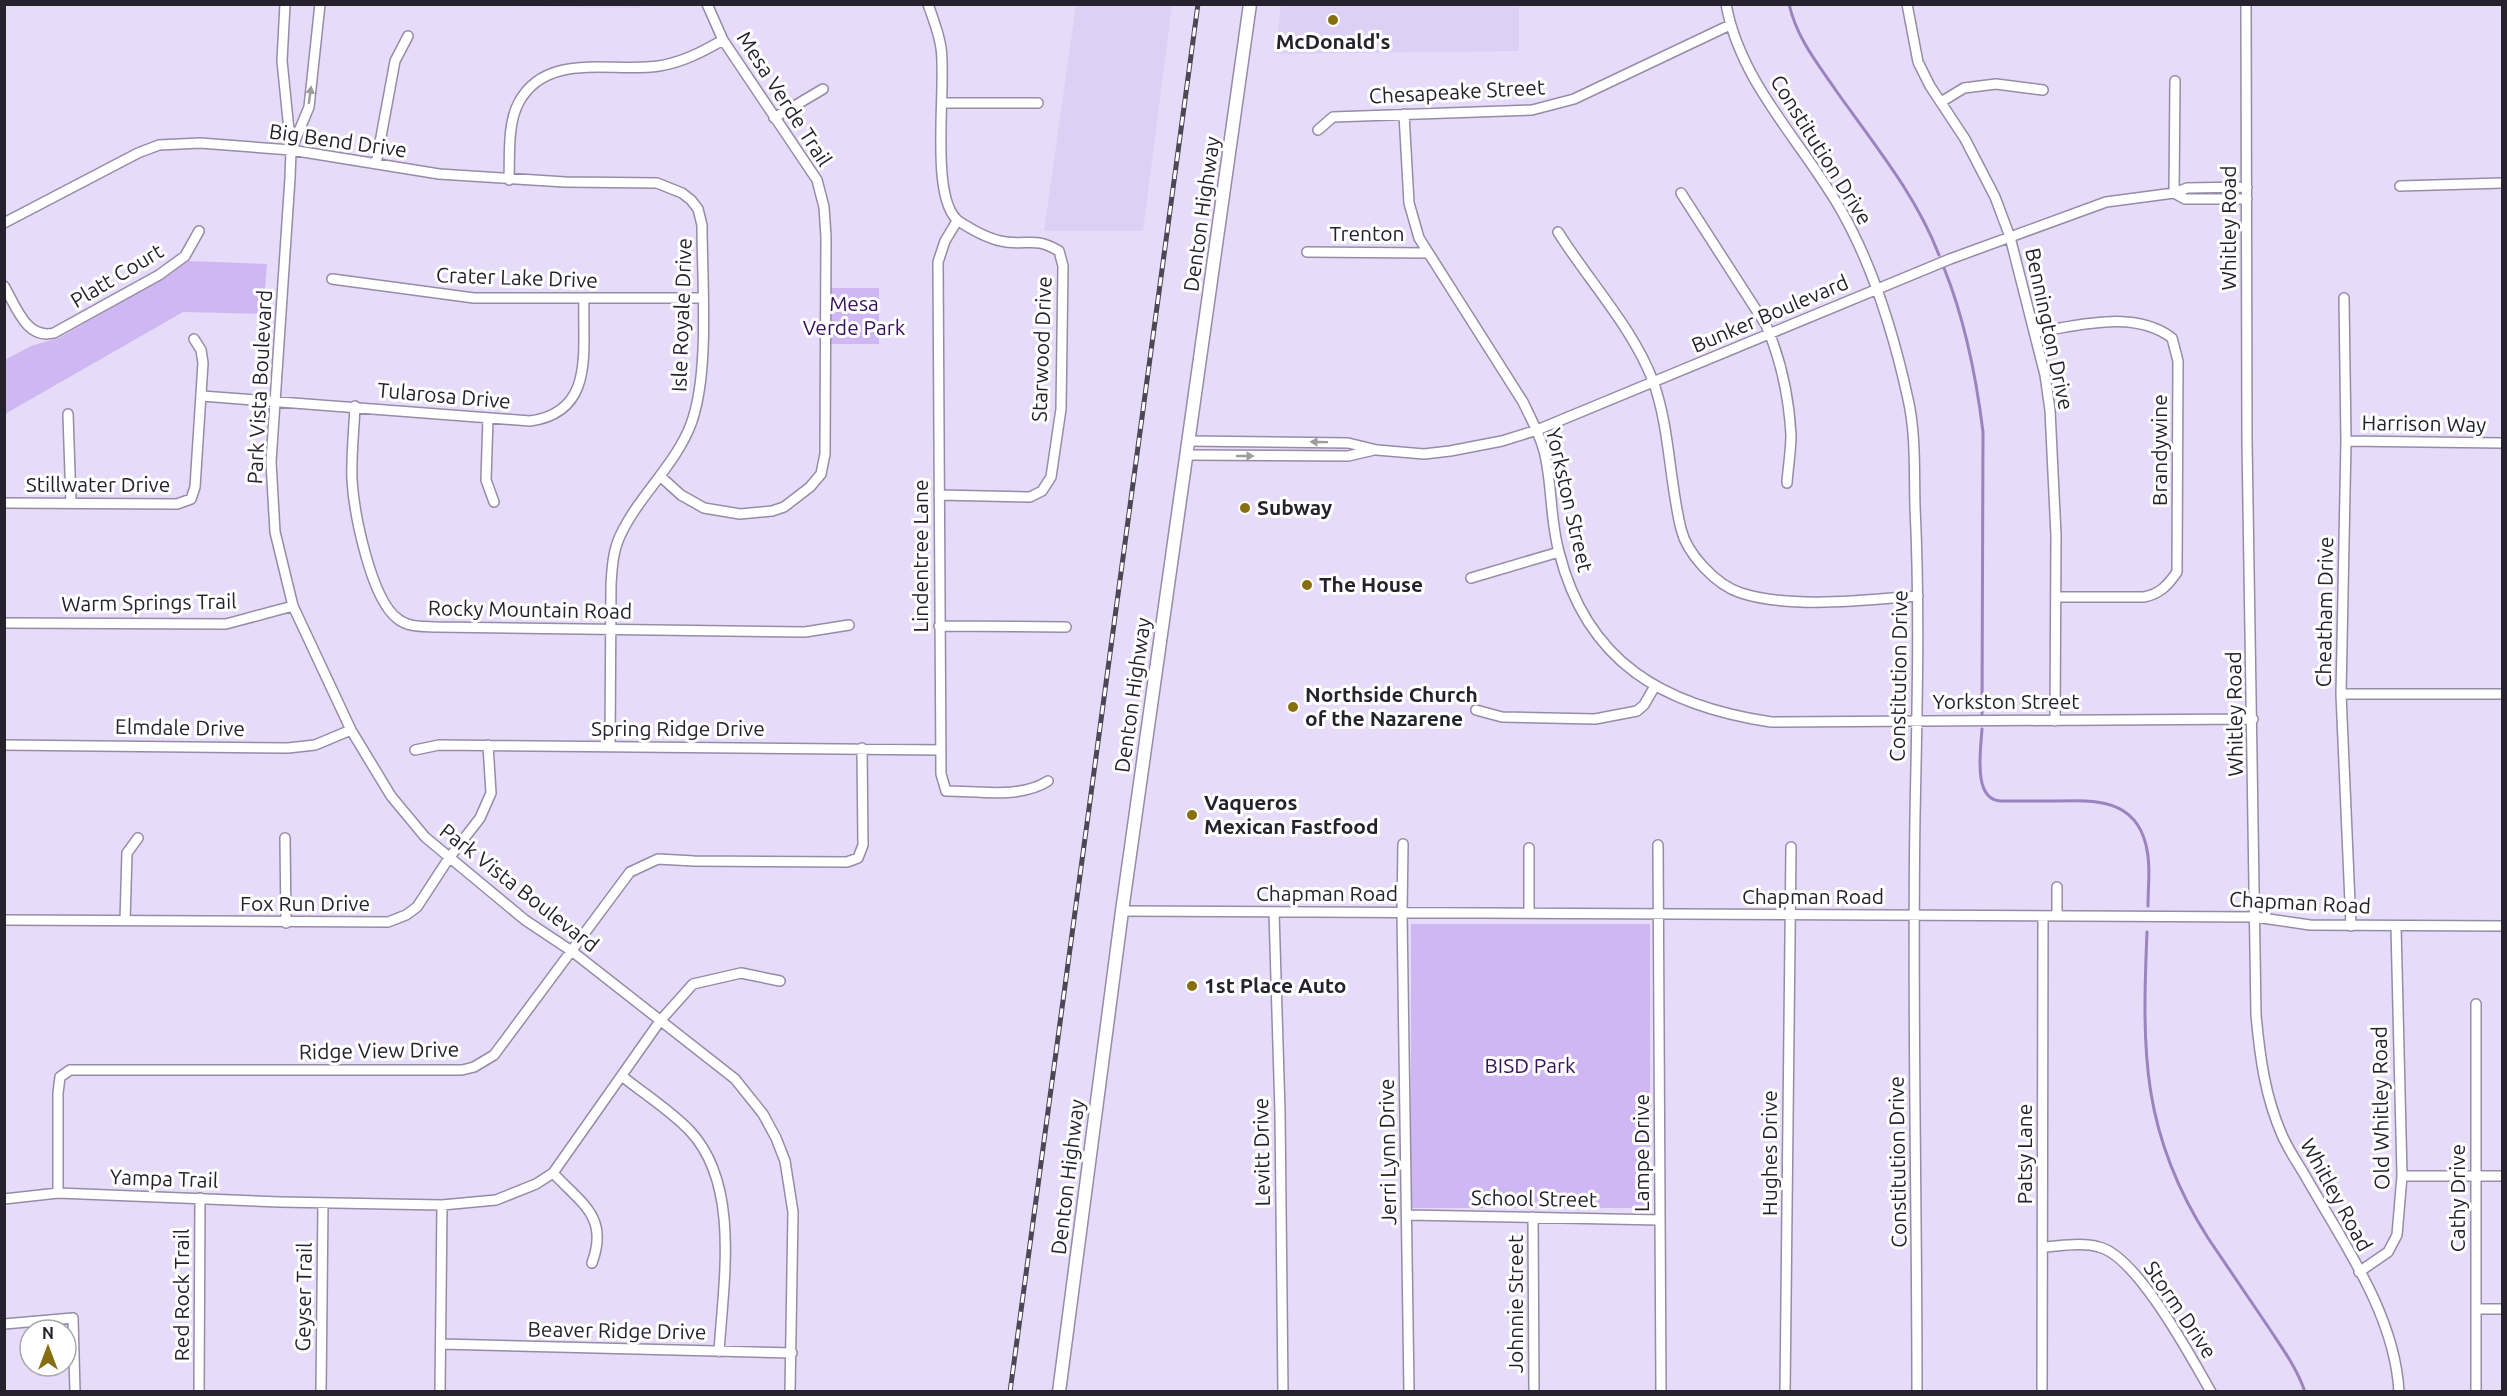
<svg xmlns="http://www.w3.org/2000/svg" width="2507" height="1396" font-family="Ubuntu,sans-serif">
<rect width="100%" height="100%" fill="#e6dbf8"/>
<path fill="#ded0f5" d="M 641,4 L 641,8 L 400,5 L 400,4 Z
M 1076,5 L 1172,5 L 1143,231 L 1044,231 Z
M 1281,5 L 1519,5 L 1519,51 L 1275,54 Z"/>
<path fill="#ceb7f3" d="M 187,261 L 267,264 L 263,314 L 183,312 L 5,414 L 5,360 L 31,346 L 59,338 L 148,287 Z
M 829,288 L 879,288 L 879,344 L 829,344 Z
M 1411,924 L 1650,924 L 1650,1208 L 1411,1208 Z"/>
<g fill="none" stroke-linecap="round" stroke-linejoin="round">
<path stroke="#9b83be" stroke-width="3" d="M 1789,4 C 1797,39 1818,64 1837,92 C 1874,144 1916,195 1939,255
M 1944,268 C 1965,320 1976,375 1983,432 L 1982,714
M 1982,729 C 1981,749 1972,800 2001,801 C 2020,801 2038,801 2057,801 C 2095,800 2135,799 2146,845 C 2151,865 2148,886 2148,906
M 2147,932 C 2142,1051 2141,1133 2208,1238 C 2228,1268 2249,1298 2269,1328 C 2282,1348 2297,1368 2305,1392"/>
<g stroke="#968ca7" stroke-width="12">
<path id="minor" d="M 285,4 L 282,61 L 291,150 L 290,178 L 271,462 L 275,532 L 293,606 L 351,730 L 391,796 L 425,837 L 525,920 L 573,952 L 735,1079 L 763,1114 L 776,1138 L 785,1161 L 793,1212 L 790,1392
M 928,4 C 933,19 939,33 941,48 C 947,85 928,202 960,222 C 974,231 990,240 1006,242 C 1031,245 1035,237 1059,251 L 1063,266 L 1061,409 L 1051,477 L 1042,491 L 1030,497 L 939,495
M 1726,4 C 1740,83 1803,143 1841,210 C 1874,268 1894,335 1908,399 C 1916,434 1914,472 1915,507 C 1920,610 1917,713 1915,816 C 1912,1008 1917,1200 1917,1392
M 1907,4 L 1918,62 L 1930,86 L 1965,139 L 1995,197 L 2010,237 L 2045,375 L 2050,410 L 2056,535 L 2055,721
M 2246,4 L 2247,441 L 2256,1015 C 2260,1058 2265,1096 2282,1135 C 2289,1151 2299,1165 2307,1179 C 2344,1244 2395,1315 2399,1392
M 1941,102 L 1964,88 L 1996,84 L 2043,90
M 942,103 L 1038,103
M 1404,114 L 1409,203 L 1419,238 L 1523,402 C 1533,423 1544,442 1547,466 C 1552,494 1551,524 1559,552 C 1587,663 1664,706 1771,722 L 2253,719
M 774,118 L 823,89
M 1318,130 L 1333,117 L 1532,110 L 1574,99 L 1730,25
M 292,148 L 309,107 L 320,4
M 376,164 L 395,61 L 408,36
M 509,180 C 510,156 507,124 519,102 C 547,51 612,73 659,66 C 683,62 702,52 723,40
M 2400,186 L 2502,183
M 1681,193 L 1766,325 C 1781,360 1789,398 1791,435 C 1791,451 1788,467 1787,483
M 2174,193 L 2175,81
M 2174,193 L 2185,199 L 2247,199
M 957,221 L 945,241 L 938,262 L 941,774 L 946,791 C 978,791 1020,799 1048,781
M 4,223 L 138,153 L 159,145 L 200,143 L 291,150 L 439,174 L 565,182 L 657,183 L 682,193 L 691,200 L 698,209 L 702,225 C 702,282 710,373 691,424 C 675,466 639,495 620,536 C 613,551 612,568 611,584 L 610,746
M 1558,232 C 1588,280 1633,328 1653,381 C 1670,428 1669,480 1681,529 C 1687,554 1716,585 1741,593 C 1790,609 1866,600 1918,596
M 1307,252 L 1427,253
M 332,279 L 474,298 L 702,298
M 4,286 C 16,306 26,340 54,333 L 159,275 L 185,256 L 199,231
M 2344,298 L 2346,441 L 2341,694 L 2351,926
M 2036,332 C 2079,326 2133,309 2172,338 L 2178,361 L 2177,572 C 2168,585 2160,594 2144,597 L 2056,597
M 202,396 L 530,421 C 596,412 582,350 584,299
M 355,406 C 354,431 351,456 352,480 C 354,513 371,600 398,619 C 409,628 425,626 438,627 L 805,632 L 849,625
M 68,414 L 71,503
M 488,418 L 486,480 L 494,502
M 1189,441 L 1348,443 L 1377,450 L 1424,454 L 1450,451 L 1502,441 L 1537,430 L 1950,259 L 2106,202 L 2174,193 L 2187,188 L 2247,187
M 2346,441 L 2502,443
M 1187,455 L 1348,456 L 1374,450
M 660,476 L 681,495 L 704,508 L 740,514 L 772,511 L 784,507 L 810,487 L 821,474 L 825,454 L 826,237 L 824,207 L 817,180 L 723,40 L 707,4
M 4,503 L 177,504 L 191,499 L 195,487 L 203,363 L 201,350 L 194,339
M 1471,578 L 1559,552
M 4,623 L 226,624 L 293,606
M 939,626 L 1066,627
M 2341,694 L 2502,694
M 1476,710 L 1502,717 L 1595,719 L 1637,711 L 1644,705 L 1655,686
M 4,745 L 288,748 L 315,745 L 351,730
M 415,750 L 439,745 L 941,750
M 285,838 L 286,923
M 1403,844 L 1402,913 L 1409,1392
M 1658,845 L 1661,1392
M 1529,848 L 1529,913
M 2057,887 L 2057,916
M 1122,911 L 2255,917 L 2310,925 L 2502,926
M 1274,912 L 1280,1112 L 1283,1392
M 4,920 L 388,922 L 406,915 L 417,907 L 449,858 L 480,818 L 491,793 L 488,745
M 125,921 L 127,853 L 138,838
M 2476,1004 L 2476,1392
M 622,1076 C 644,1094 670,1110 690,1131 C 741,1185 723,1284 719,1352
M 553,1173 C 582,1204 609,1217 592,1263
M 2402,1176 L 2502,1176
M 58,1193 L 58,1093 L 60,1077 L 70,1070 L 462,1070 L 474,1067 L 494,1055 L 630,872 L 658,859 L 694,861 L 847,862 L 858,858 L 863,845 L 862,748
M 4,1199 L 58,1193 L 280,1202 L 442,1205 L 496,1200 L 536,1184 L 553,1173 L 660,1021 L 693,984 L 741,973 L 780,981
M 1407,1215 L 1660,1220
M 1533,1217 L 1534,1392
M 2044,1247 C 2061,1246 2082,1242 2099,1247 C 2137,1256 2191,1357 2211,1392
M 2359,1272 L 2388,1252 L 2397,1235 L 2402,1176 L 2396,926
M 2476,1309 L 2502,1309
M 4,1324 L 73,1318 L 75,1392
M 441,1344 L 792,1353
M 199,1392 L 200,1198
M 321,1392 L 323,1203
M 440,1392 L 442,1205
M 1785,1392 L 1791,847
M 2042,1392 L 2043,916"/>
</g>
<g stroke="#968ca7" stroke-width="15">
<path id="major" d="M 1059,1392 L 1122,911 L 1250,4"/>
</g>
<use href="#minor" stroke="#fff" stroke-width="9"/>
<use href="#major" stroke="#fff" stroke-width="12"/>
<g stroke="#4c4655" stroke-width="5">
<path id="rail" d="M 1010,1392 L 1198,4"/>
</g>
<use href="#rail" stroke="#fff" stroke-width="3" stroke-dasharray="9" stroke-linecap="butt"/>
</g>
<defs><path id="oneway-solid" d="M-6-.8H1V-3.2L6.5 0L1 3.2V.8H-6Z" transform="scale(1.5)"/></defs>
<g fill="#9d9ca0">
<use href="#oneway-solid" transform="translate(310 95) rotate(-82)"/>
<use href="#oneway-solid" transform="translate(1319 442) rotate(-179)"/>
<use href="#oneway-solid" transform="translate(1245 456)"/>
</g>
<g fill="#876e0e" stroke="#fff" stroke-width="2">
<circle cx="1333" cy="20" r="6"/>
<circle cx="1245" cy="508" r="6"/>
<circle cx="1307" cy="585" r="6"/>
<circle cx="1293" cy="707" r="6"/>
<circle cx="1192" cy="815" r="6"/>
<circle cx="1192" cy="986" r="6"/>
</g>
<g text-anchor="middle" stroke-width="6" stroke-linejoin="round" paint-order="stroke">
<g font-size="21" font-weight="bold" fill="#26222d" stroke="#fff" text-anchor="start">
<text x="1333" y="49" text-anchor="middle">McDonald's</text>
<text x="1257" y="515">Subway</text>
<text x="1319" y="592">The House</text>
<text x="1305" y="702">Northside Church<tspan x="1305" dy="24">of the Nazarene</tspan></text>
<text x="1204" y="810">Vaqueros<tspan x="1204" dy="24">Mexican Fastfood</tspan></text>
<text x="1204" y="993">1st Place Auto</text>
</g>
<g font-size="21" fill="#26222d" stroke="#fff">
<text transform="translate(1457 92) rotate(-3)" y="7">Chesapeake Street</text>
<text transform="translate(784 99) rotate(57)" y="7">Mesa Verde Trail</text>
<text transform="translate(338 141) rotate(8)" y="7">Big Bend Drive</text>
<text transform="translate(1821 150) rotate(58)" y="7">Constitution Drive</text>
<text transform="translate(1202 214) rotate(-82)" y="7">Denton Highway</text>
<text transform="translate(2229 228) rotate(-90)" y="7">Whitley Road</text>
<text x="1367" y="241">Trenton</text>
<text transform="translate(117 276) rotate(-31)" y="7">Platt Court</text>
<text transform="translate(517 278) rotate(2)" y="7">Crater Lake Drive</text>
<text transform="translate(1770 314) rotate(-23)" y="7">Bunker Boulevard</text>
<text transform="translate(682 315) rotate(-88)" y="7">Isle Royale Drive</text>
<text transform="translate(2049 329) rotate(78)" y="7">Bennington Drive</text>
<text transform="translate(1042 349) rotate(-88)" y="7">Starwood Drive</text>
<text transform="translate(260 387) rotate(-87)" y="7">Park Vista Boulevard</text>
<text transform="translate(444 396) rotate(5)" y="7">Tularosa Drive</text>
<text transform="translate(2424 424) rotate(1)" y="7">Harrison Way</text>
<text transform="translate(2160 450) rotate(-90)" y="7">Brandywine</text>
<text x="98" y="492">Stillwater Drive</text>
<text transform="translate(1569 500) rotate(77)" y="7">Yorkston Street</text>
<text transform="translate(921 556) rotate(-90)" y="7">Lindentree Lane</text>
<text transform="translate(149 603) rotate(-1)" y="7">Warm Springs Trail</text>
<text transform="translate(530 610) rotate(1)" y="7">Rocky Mountain Road</text>
<text transform="translate(2325 612) rotate(-89)" y="7">Cheatham Drive</text>
<text transform="translate(1899 676) rotate(-89)" y="7">Constitution Drive</text>
<text transform="translate(1133 695) rotate(-82)" y="7">Denton Highway</text>
<text x="2006" y="709">Yorkston Street</text>
<text transform="translate(2235 714) rotate(-91)" y="7">Whitley Road</text>
<text transform="translate(180 728) rotate(1)" y="7">Elmdale Drive</text>
<text x="678" y="736">Spring Ridge Drive</text>
<text transform="translate(519 888) rotate(38)" y="7">Park Vista Boulevard</text>
<text x="1327" y="901">Chapman Road</text>
<text x="1813" y="904">Chapman Road</text>
<text transform="translate(2300 903) rotate(3)" y="7">Chapman Road</text>
<text x="305" y="911">Fox Run Drive</text>
<text transform="translate(379 1051) rotate(-1)" y="7">Ridge View Drive</text>
<text transform="translate(2381 1108) rotate(-91)" y="7">Old Whitley Road</text>
<text transform="translate(1262 1152) rotate(-91)" y="7">Levitt Drive</text>
<text transform="translate(1388 1152) rotate(-91)" y="7">Jerri Lynn Drive</text>
<text transform="translate(1642 1153) rotate(-90)" y="7">Lampe Drive</text>
<text transform="translate(1770 1153) rotate(-90)" y="7">Hughes Drive</text>
<text transform="translate(2025 1154) rotate(-90)" y="7">Patsy Lane</text>
<text transform="translate(1898 1162) rotate(-91)" y="7">Constitution Drive</text>
<text transform="translate(1068 1177) rotate(-83)" y="7">Denton Highway</text>
<text transform="translate(164 1179) rotate(2)" y="7">Yampa Trail</text>
<text transform="translate(2336 1195) rotate(61)" y="7">Whitley Road</text>
<text transform="translate(2458 1198) rotate(-90)" y="7">Cathy Drive</text>
<text transform="translate(1534 1199) rotate(1)" y="7">School Street</text>
<text transform="translate(182 1295) rotate(-90)" y="7">Red Rock Trail</text>
<text transform="translate(304 1297) rotate(-89)" y="7">Geyser Trail</text>
<text transform="translate(1516 1304) rotate(-90)" y="7">Johnnie Street</text>
<text transform="translate(2180 1310) rotate(56)" y="7">Storm Drive</text>
<text transform="translate(617 1331) rotate(1)" y="7">Beaver Ridge Drive</text>
</g>
<g font-size="21" fill="#361059" stroke="#fff">
<text x="854" y="311">Mesa<tspan x="854" dy="24">Verde Park</tspan></text>
<text x="1530" y="1073">BISD Park</text>
</g>
</g>
<rect width="2507" height="1396" fill="none" stroke="#26222d" stroke-width="12"/>
<g transform="translate(48 1348)"><circle r="28" fill="#ffffff" stroke="#a8a7ab" stroke-width="1.5"/>
<path d="M0-4.5L10 22L0 15L-10 22Z" fill="#876e0e"/>
<text y="-9" font-size="16" font-weight="bold" text-anchor="middle" fill="#26222d">N</text>
</g>
</svg>
